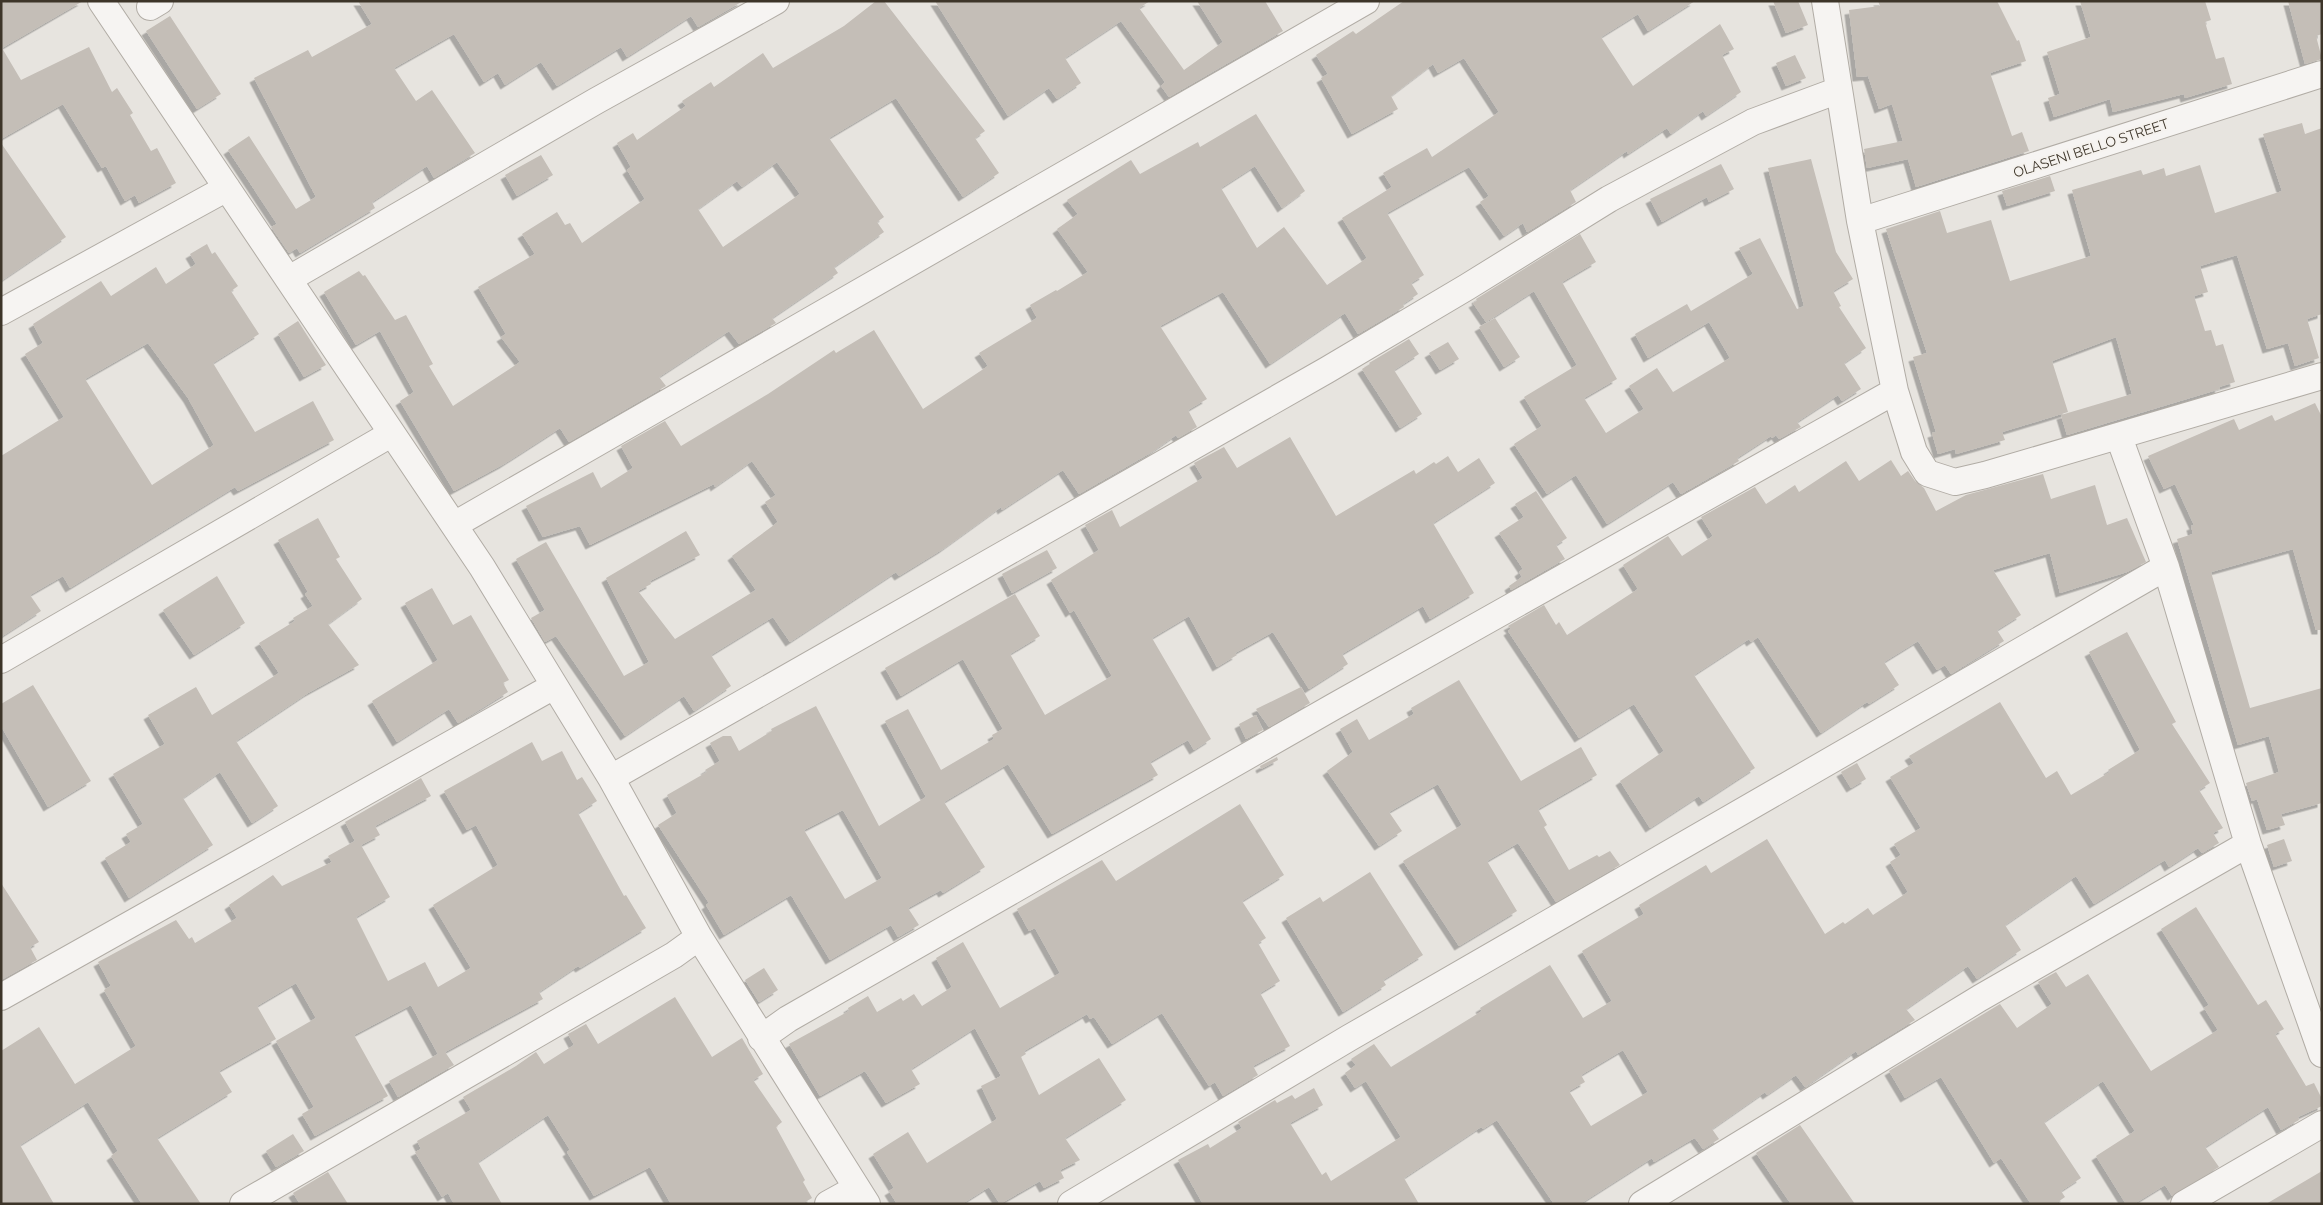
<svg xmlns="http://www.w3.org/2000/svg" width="2323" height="1205" font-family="Raleway,sans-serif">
<defs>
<filter id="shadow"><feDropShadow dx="-4.5" dy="4.5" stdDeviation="0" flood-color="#0004"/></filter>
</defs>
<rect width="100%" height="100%" fill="#e7e4df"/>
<path fill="#c4beb7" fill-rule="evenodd" filter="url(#shadow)" d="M 1,1 L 83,1 L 2,48 L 21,80 L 89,47 L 112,92 L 117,88 L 133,113 L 130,115 L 151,151 L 157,148 L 176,183 L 139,203 L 135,195 L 125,201 L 106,166 L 102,168 L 63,104 L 1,139 Z
M 358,1 L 743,1 L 698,27 L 691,16 L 627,57 L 621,47 L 557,86 L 541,62 L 505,85 L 498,73 L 484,82 L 454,34 L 394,68 L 416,101 L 432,90 L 475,153 L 434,178 L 427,166 L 372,202 L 375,208 L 300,253 L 297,248 L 289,253 L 271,227 L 277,224 L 228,150 L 249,136 L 296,209 L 316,197 L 254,78 L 308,50 L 312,57 L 372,24 Z
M 876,1 L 884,1 L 985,131 L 975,138 L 999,173 L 963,197 L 896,98 L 829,138 L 884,217 L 877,222 L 884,232 L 834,267 L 838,273 L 772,318 L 776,323 L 739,344 L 729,331 L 659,377 L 666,386 L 569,442 L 560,428 L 504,464 L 454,491 L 400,401 L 414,392 L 380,331 L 356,345 L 324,292 L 359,271 L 363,276 L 365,275 L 395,320 L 406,315 L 433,364 L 429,366 L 453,406 L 520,362 L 501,337 L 506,334 L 478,287 L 535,254 L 522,234 L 557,212 L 565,225 L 570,223 L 582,243 L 645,199 L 627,170 L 631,167 L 617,143 L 633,133 L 637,140 L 686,106 L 682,101 L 711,82 L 714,87 L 763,53 L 773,68 L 844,26 ZM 777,162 L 800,194 L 723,247 L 698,209 L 737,181 L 742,187 Z
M 935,1 L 1150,1 L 1139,8 L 1184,70 L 1223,42 L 1197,1 L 1265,1 L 1283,31 L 1169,97 L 1161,86 L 1165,82 L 1121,21 L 1065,58 L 1081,83 L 1057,99 L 1049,88 L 1008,116 Z
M 1404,1 L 1695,1 L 1648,31 L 1638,14 L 1601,37 L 1633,86 L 1720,24 L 1734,49 L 1722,55 L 1741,92 L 1706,116 L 1703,111 L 1671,134 L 1667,128 L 1628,154 L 1627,151 L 1570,190 L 1576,202 L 1527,232 L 1523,223 L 1504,236 L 1480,202 L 1489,196 L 1469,167 L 1387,213 L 1424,275 L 1411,283 L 1418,294 L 1403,304 L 1404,307 L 1358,334 L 1345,313 L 1270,364 L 1223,292 L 1160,326 L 1207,399 L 1188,410 L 1197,427 L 1178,438 L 1176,435 L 1152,452 L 1079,494 L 1063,470 L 1002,510 L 1001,507 L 943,549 L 899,576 L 896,572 L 790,642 L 773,617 L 711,655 L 731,686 L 694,711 L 684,696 L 625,736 L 556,636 L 545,642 L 531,618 L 545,610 L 516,559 L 546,542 L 624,676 L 649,662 L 606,578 L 686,531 L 700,555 L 650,581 L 651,584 L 638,591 L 675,639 L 756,590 L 732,556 L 778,522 L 765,502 L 776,495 L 752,461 L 715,487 L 714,484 L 590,545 L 580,526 L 543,537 L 526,506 L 593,472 L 601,488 L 633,468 L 621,446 L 665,421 L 681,446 L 768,394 L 834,350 L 836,353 L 874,330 L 923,409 L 988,366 L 979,353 L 1037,318 L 1030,305 L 1056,290 L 1057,291 L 1088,272 L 1057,229 L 1078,214 L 1067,200 L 1131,160 L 1140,174 L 1198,142 L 1200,147 L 1256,114 L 1305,191 L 1282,208 L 1255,166 L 1221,188 L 1257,248 L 1284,227 L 1327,285 L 1367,258 L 1342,218 L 1392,187 L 1383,173 L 1427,148 L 1432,157 L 1499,112 L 1464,58 L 1438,73 L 1433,64 L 1391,96 L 1398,109 L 1352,134 L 1321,78 L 1328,74 L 1316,55 L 1353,31 L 1356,34 Z
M 1773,1 L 1798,1 L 1808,25 L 1786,33 Z
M 1878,1 L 1997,1 L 2017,41 L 2019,40 L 2026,61 L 1990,73 L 2012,136 L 2022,132 L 2029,151 L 1916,187 L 1908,159 L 1867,168 L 1864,149 L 1903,141 L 1892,104 L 1879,109 L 1868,76 L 1857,77 L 1849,10 L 1880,6 Z
M 2080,1 L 2205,1 L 2211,20 L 2205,22 L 2216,59 L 2224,57 L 2232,84 L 2185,98 L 2184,94 L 2113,112 L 2110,99 L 2054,117 L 2048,98 L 2060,94 L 2047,52 L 2091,37 Z
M 2288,1 L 2322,1 L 2322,34 L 2316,36 L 2322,59 L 2305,64 Z
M 170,16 L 221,94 L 197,109 L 146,31 Z
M 1795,55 L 1806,78 L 1786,86 L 1776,63 Z
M 2302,123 L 2305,134 L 2322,128 L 2322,314 L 2307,319 L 2319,358 L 2295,366 L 2288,343 L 2267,349 L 2237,255 L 2200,266 L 2208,292 L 2194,296 L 2205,331 L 2211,330 L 2216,346 L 2223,344 L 2235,382 L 2219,387 L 2220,389 L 2067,435 L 2061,415 L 2132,394 L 2116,337 L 2052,361 L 2068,412 L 2002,432 L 2005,440 L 1956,454 L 1955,449 L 1938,454 L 1932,433 L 1936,432 L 1913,357 L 1927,353 L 1886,229 L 1940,211 L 1947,233 L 1991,220 L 2010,281 L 2091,256 L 2072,190 L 2141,170 L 2143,175 L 2164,168 L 2166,176 L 2200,165 L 2215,213 L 2282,191 L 2263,134 Z
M 1,143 L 66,237 L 1,281 Z
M 541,155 L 553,175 L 517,196 L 505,175 Z
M 1811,159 L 1836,252 L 1853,279 L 1833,291 L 1841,306 L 1839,307 L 1866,348 L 1844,363 L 1861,389 L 1842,401 L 1838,395 L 1797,422 L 1801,427 L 1779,439 L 1776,435 L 1772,438 L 1771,436 L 1737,458 L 1739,461 L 1681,494 L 1673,482 L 1607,524 L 1576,475 L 1547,494 L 1514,444 L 1542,426 L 1524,397 L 1577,365 L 1534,291 L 1486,322 L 1473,303 L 1477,301 L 1476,299 L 1580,234 L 1596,262 L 1562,282 L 1617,379 L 1584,398 L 1606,433 L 1644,409 L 1629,386 L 1657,368 L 1673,392 L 1730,358 L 1709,322 L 1648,358 L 1635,334 L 1687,304 L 1691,311 L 1753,274 L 1739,248 L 1760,238 L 1797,309 L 1804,306 L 1768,168 Z
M 1721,164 L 1734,189 L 1709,202 L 1707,197 L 1662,222 L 1650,199 Z
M 2050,176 L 2055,191 L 2007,206 L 2002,191 Z
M 207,244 L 212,254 L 215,252 L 238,286 L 231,291 L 259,334 L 213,363 L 255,432 L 313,401 L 334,440 L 238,491 L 235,487 L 70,588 L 63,576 L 30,595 L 41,611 L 1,637 L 1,456 L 64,417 L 25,354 L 43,343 L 33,324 L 101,281 L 111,296 L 156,267 L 166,284 L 196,264 L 190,254 ZM 148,343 L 188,398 L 214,445 L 152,485 L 85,379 Z
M 1495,318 L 1520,357 L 1504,367 L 1479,327 Z
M 298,321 L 326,365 L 304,377 L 278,334 Z
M 1409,339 L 1419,354 L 1394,370 L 1422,414 L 1400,428 L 1362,369 L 1370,364 L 1369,363 Z
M 1448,342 L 1459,359 L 1440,370 L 1429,353 Z
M 2315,403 L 2322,417 L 2322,630 L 2316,630 L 2293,549 L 2211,572 L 2250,708 L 2322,688 L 2322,803 L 2281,814 L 2285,825 L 2267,830 L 2257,799 L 2252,801 L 2246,783 L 2279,772 L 2269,736 L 2238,745 L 2177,539 L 2193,534 L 2191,526 L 2194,525 L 2175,484 L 2164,489 L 2148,456 L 2234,419 L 2239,430 L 2272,415 L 2275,421 Z
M 1290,437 L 1336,516 L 1414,470 L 1416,474 L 1434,462 L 1436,464 L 1448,456 L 1458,472 L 1479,458 L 1495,483 L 1433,523 L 1474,593 L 1430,619 L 1423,606 L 1342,654 L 1348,664 L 1309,689 L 1273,632 L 1235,653 L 1237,655 L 1217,667 L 1189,616 L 1152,638 L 1211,739 L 1194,750 L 1188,740 L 1150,762 L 1158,775 L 1052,834 L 1008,764 L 944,802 L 985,867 L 943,893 L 941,890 L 908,908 L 919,925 L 898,937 L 891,925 L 830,960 L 791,895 L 724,935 L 706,905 L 709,903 L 658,825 L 677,813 L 667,795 L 707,772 L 705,770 L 720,761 L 710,743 L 723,736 L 731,736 L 739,751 L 772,731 L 771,729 L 816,706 L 879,826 L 926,797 L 885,721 L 908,709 L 941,770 L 994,739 L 992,735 L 1003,729 L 963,659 L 901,696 L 885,668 L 1015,594 L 1040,636 L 1010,654 L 1045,715 L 1112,676 L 1074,610 L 1070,613 L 1051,580 L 1099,550 L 1085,525 L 1112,510 L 1120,527 L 1203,478 L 1194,463 L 1224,447 L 1237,468 ZM 843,810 L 882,878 L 845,899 L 804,830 Z
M 1891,460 L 1901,476 L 1908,471 L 1915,481 L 1924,488 L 1936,511 L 1966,495 L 2043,474 L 2051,499 L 2095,485 L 2107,525 L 2127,518 L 2146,562 L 2127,572 L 2060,593 L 2050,553 L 1993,570 L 2021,615 L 1997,630 L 2004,641 L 1951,674 L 1945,665 L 1937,670 L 1918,641 L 1884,662 L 1899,685 L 1869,704 L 1867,702 L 1821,733 L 1758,637 L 1751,642 L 1749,639 L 1694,675 L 1755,768 L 1703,802 L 1699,796 L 1650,828 L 1620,781 L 1664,751 L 1634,704 L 1579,738 L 1508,631 L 1511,629 L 1508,626 L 1544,605 L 1556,625 L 1559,622 L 1567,635 L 1638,589 L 1623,565 L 1668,536 L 1682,556 L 1713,536 L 1701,517 L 1755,487 L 1766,504 L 1795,485 L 1799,492 L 1846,461 L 1859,481 Z
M 1536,491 L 1567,538 L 1556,545 L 1565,559 L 1511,590 L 1509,586 L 1522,577 L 1519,572 L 1523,569 L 1499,533 L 1524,517 L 1515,504 Z
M 318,518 L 340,557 L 336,559 L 362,599 L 328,624 L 359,665 L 308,693 L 236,741 L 278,806 L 252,823 L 220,772 L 183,798 L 213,845 L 129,898 L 105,858 L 131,842 L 126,834 L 143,824 L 113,774 L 165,744 L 148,715 L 196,687 L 212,715 L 279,673 L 259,643 L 295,621 L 293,618 L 313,606 L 305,594 L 308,592 L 278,540 Z
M 1047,550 L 1057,568 L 1012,593 L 1002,574 Z
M 217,576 L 245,623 L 194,655 L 163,610 Z
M 432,588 L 453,625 L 471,615 L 509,680 L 503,683 L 508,692 L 458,723 L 449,709 L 397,742 L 372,701 L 438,660 L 405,603 Z
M 2127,632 L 2176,722 L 2172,724 L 2210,783 L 2199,790 L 2223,828 L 2213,833 L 2219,843 L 2202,853 L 2198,848 L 2169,867 L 2165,860 L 2094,904 L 2076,876 L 2005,925 L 2021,950 L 1977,979 L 1968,966 L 1906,1009 L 1915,1020 L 1858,1055 L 1856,1051 L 1805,1087 L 1796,1075 L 1767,1095 L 1765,1092 L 1712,1129 L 1719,1139 L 1703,1149 L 1695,1138 L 1691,1140 L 1654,1162 L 1652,1158 L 1580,1204 L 1554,1204 L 1497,1120 L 1483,1129 L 1481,1127 L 1404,1178 L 1419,1204 L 1203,1204 L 1178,1160 L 1208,1144 L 1210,1148 L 1242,1128 L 1238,1122 L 1275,1100 L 1277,1103 L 1292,1095 L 1295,1099 L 1314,1088 L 1323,1105 L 1290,1123 L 1322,1175 L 1326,1172 L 1331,1181 L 1401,1137 L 1366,1081 L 1355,1088 L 1345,1073 L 1356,1065 L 1351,1059 L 1374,1044 L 1391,1067 L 1482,1011 L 1480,1008 L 1550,965 L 1583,1018 L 1612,1001 L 1582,951 L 1644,914 L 1639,905 L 1706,865 L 1711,873 L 1767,839 L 1825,934 L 1843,922 L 1845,924 L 1868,908 L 1873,915 L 1908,892 L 1890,862 L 1901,855 L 1894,844 L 1921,828 L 1890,777 L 1914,763 L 1909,756 L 2000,702 L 2046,778 L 2057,771 L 2071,795 L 2110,772 L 2108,770 L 2140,750 L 2089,652 ZM 1623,1050 L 1648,1092 L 1591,1126 L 1569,1091 L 1585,1082 L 1581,1075 Z
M 1459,680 L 1521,781 L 1581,747 L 1597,775 L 1538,809 L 1547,825 L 1544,827 L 1569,870 L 1597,855 L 1599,857 L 1610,851 L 1620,865 L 1556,902 L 1518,843 L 1487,861 L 1517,911 L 1459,946 L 1403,861 L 1462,825 L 1438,784 L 1389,812 L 1402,831 L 1379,846 L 1327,771 L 1353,752 L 1340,729 L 1357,719 L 1369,740 L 1414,714 L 1411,708 Z
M 33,685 L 91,781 L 48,807 L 1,726 L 1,704 Z
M 1301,687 L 1310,703 L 1269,727 L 1256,709 Z
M 1256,715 L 1263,730 L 1246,739 L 1239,724 Z
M 532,742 L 542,761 L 562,751 L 577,780 L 582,777 L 597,801 L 578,813 L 624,896 L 626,895 L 646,928 L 580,968 L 578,966 L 539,992 L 543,999 L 445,1052 L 454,1065 L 398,1097 L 389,1081 L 438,1054 L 411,1005 L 354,1035 L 388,1096 L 315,1136 L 302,1114 L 314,1107 L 276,1041 L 316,1018 L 296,983 L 257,1006 L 276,1039 L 219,1071 L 232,1092 L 157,1138 L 201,1204 L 142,1204 L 111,1156 L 118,1151 L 88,1102 L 20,1145 L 54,1204 L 1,1204 L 1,1051 L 39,1027 L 75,1084 L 136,1046 L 104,990 L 111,986 L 98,962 L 176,920 L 189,939 L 192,937 L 195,943 L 237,918 L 229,905 L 273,875 L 282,886 L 332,862 L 328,856 L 355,841 L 345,822 L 421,778 L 431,796 L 375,826 L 380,835 L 361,845 L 390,897 L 356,917 L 388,981 L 425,962 L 438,987 L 471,968 L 433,905 L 498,865 L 476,825 L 467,830 L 444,791 Z
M 1277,757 L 1278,760 L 1261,769 L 1260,766 Z
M 1857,763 L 1866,779 L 1851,788 L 1841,772 Z
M 1240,804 L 1284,875 L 1242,901 L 1266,938 L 1258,943 L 1280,981 L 1260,993 L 1290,1046 L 1253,1066 L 1258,1075 L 1223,1096 L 1215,1082 L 1209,1086 L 1162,1013 L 1112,1044 L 1094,1017 L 1090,1019 L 1087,1014 L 1024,1051 L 1026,1054 L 1021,1057 L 1039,1095 L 1099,1058 L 1126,1100 L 1065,1138 L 1080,1160 L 1060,1170 L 1064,1178 L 1044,1188 L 1040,1181 L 1000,1204 L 989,1187 L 962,1204 L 897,1204 L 889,1191 L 894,1188 L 873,1154 L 908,1132 L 927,1163 L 997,1119 L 981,1086 L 1001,1076 L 975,1028 L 911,1069 L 920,1084 L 886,1103 L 865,1071 L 820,1096 L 789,1044 L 849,1011 L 848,1008 L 868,996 L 877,1012 L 901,998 L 903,1001 L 914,994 L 922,1006 L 952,987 L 936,958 L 963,942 L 1000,1008 L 1060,973 L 1035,928 L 1029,931 L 1017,909 L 1102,860 L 1116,881 Z
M 2284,839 L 2292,861 L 2274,867 L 2267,845 Z
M 1370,872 L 1423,955 L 1383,980 L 1386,985 L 1343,1012 L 1286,918 L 1320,897 L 1323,902 Z
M 1,883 L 39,942 L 30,947 L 37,960 L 1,980 Z
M 2196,907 L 2258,1005 L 2266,1000 L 2284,1029 L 2275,1034 L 2306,1086 L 2314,1083 L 2322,1099 L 2322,1106 L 2298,1117 L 2299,1120 L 2281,1130 L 2268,1107 L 2205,1147 L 2219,1167 L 2172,1196 L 2165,1185 L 2134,1204 L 2126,1204 L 2096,1156 L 2135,1131 L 2103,1081 L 2044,1122 L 2081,1178 L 2061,1191 L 2065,1197 L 2055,1204 L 2031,1204 L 2001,1158 L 1994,1163 L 1941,1077 L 1905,1098 L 1889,1071 L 2000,1004 L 2017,1028 L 2052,1004 L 2038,982 L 2056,972 L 2066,987 L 2088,974 L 2151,1071 L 2218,1030 L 2204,1008 L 2209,1005 L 2161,929 Z
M 764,968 L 778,990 L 759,1002 L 745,980 Z
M 675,997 L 712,1057 L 742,1038 L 763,1074 L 753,1080 L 782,1122 L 776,1127 L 805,1180 L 803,1182 L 812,1198 L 802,1204 L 671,1204 L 650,1167 L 594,1196 L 567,1152 L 570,1150 L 548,1115 L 478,1162 L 502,1204 L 454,1204 L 448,1193 L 442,1197 L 415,1152 L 421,1149 L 417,1141 L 471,1110 L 463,1097 L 516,1066 L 536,1052 L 544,1064 L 574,1045 L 568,1034 L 586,1024 L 598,1044 Z
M 1800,1125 L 1855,1204 L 1791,1204 L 1756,1153 Z
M 293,1134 L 304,1151 L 276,1167 L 266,1151 Z
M 2322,1171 L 2322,1204 L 2266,1204 Z
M 328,1172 L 348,1204 L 300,1204 L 293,1193 Z"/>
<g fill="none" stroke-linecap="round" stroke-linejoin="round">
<g stroke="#b1aca5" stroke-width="28">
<path id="minor" d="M 101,1 L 482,567 L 611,778 L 699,937 L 867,1204
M 1825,1 L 1860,221 L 1895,391 L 1914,452 L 1927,473 L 1955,482 L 1985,475 L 2322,376
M 150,7 L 160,1
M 1860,221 L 2322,74
M 289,279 L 596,101 L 776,1
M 1,312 L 227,188
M 2119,437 L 2166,567 L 2248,844 L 2322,1054
M 454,525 L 1366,1
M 1,660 L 391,434
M 611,778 L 1327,370 L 1467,287 L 1609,199 L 1753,122 L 1839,90
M 1,997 L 554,686
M 761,1038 L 788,1019 L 1333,707 L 1895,391
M 243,1204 L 674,955 L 699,937
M 828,1204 L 857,1188
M 1071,1204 L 1349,1038 L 2166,567
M 1642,1204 L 1980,998 L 2248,844
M 2184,1204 L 2322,1124"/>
</g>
<use href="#minor" stroke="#f6f4f2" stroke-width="26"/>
</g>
<g text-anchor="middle" stroke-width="4" stroke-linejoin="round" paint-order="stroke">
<g font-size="14" fill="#3d3529" stroke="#f5f2ee">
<text transform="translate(2091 148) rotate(-18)" y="5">OLASENI BELLO STREET</text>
</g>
</g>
<rect width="2323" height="1205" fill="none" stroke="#3d3529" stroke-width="5"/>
</svg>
